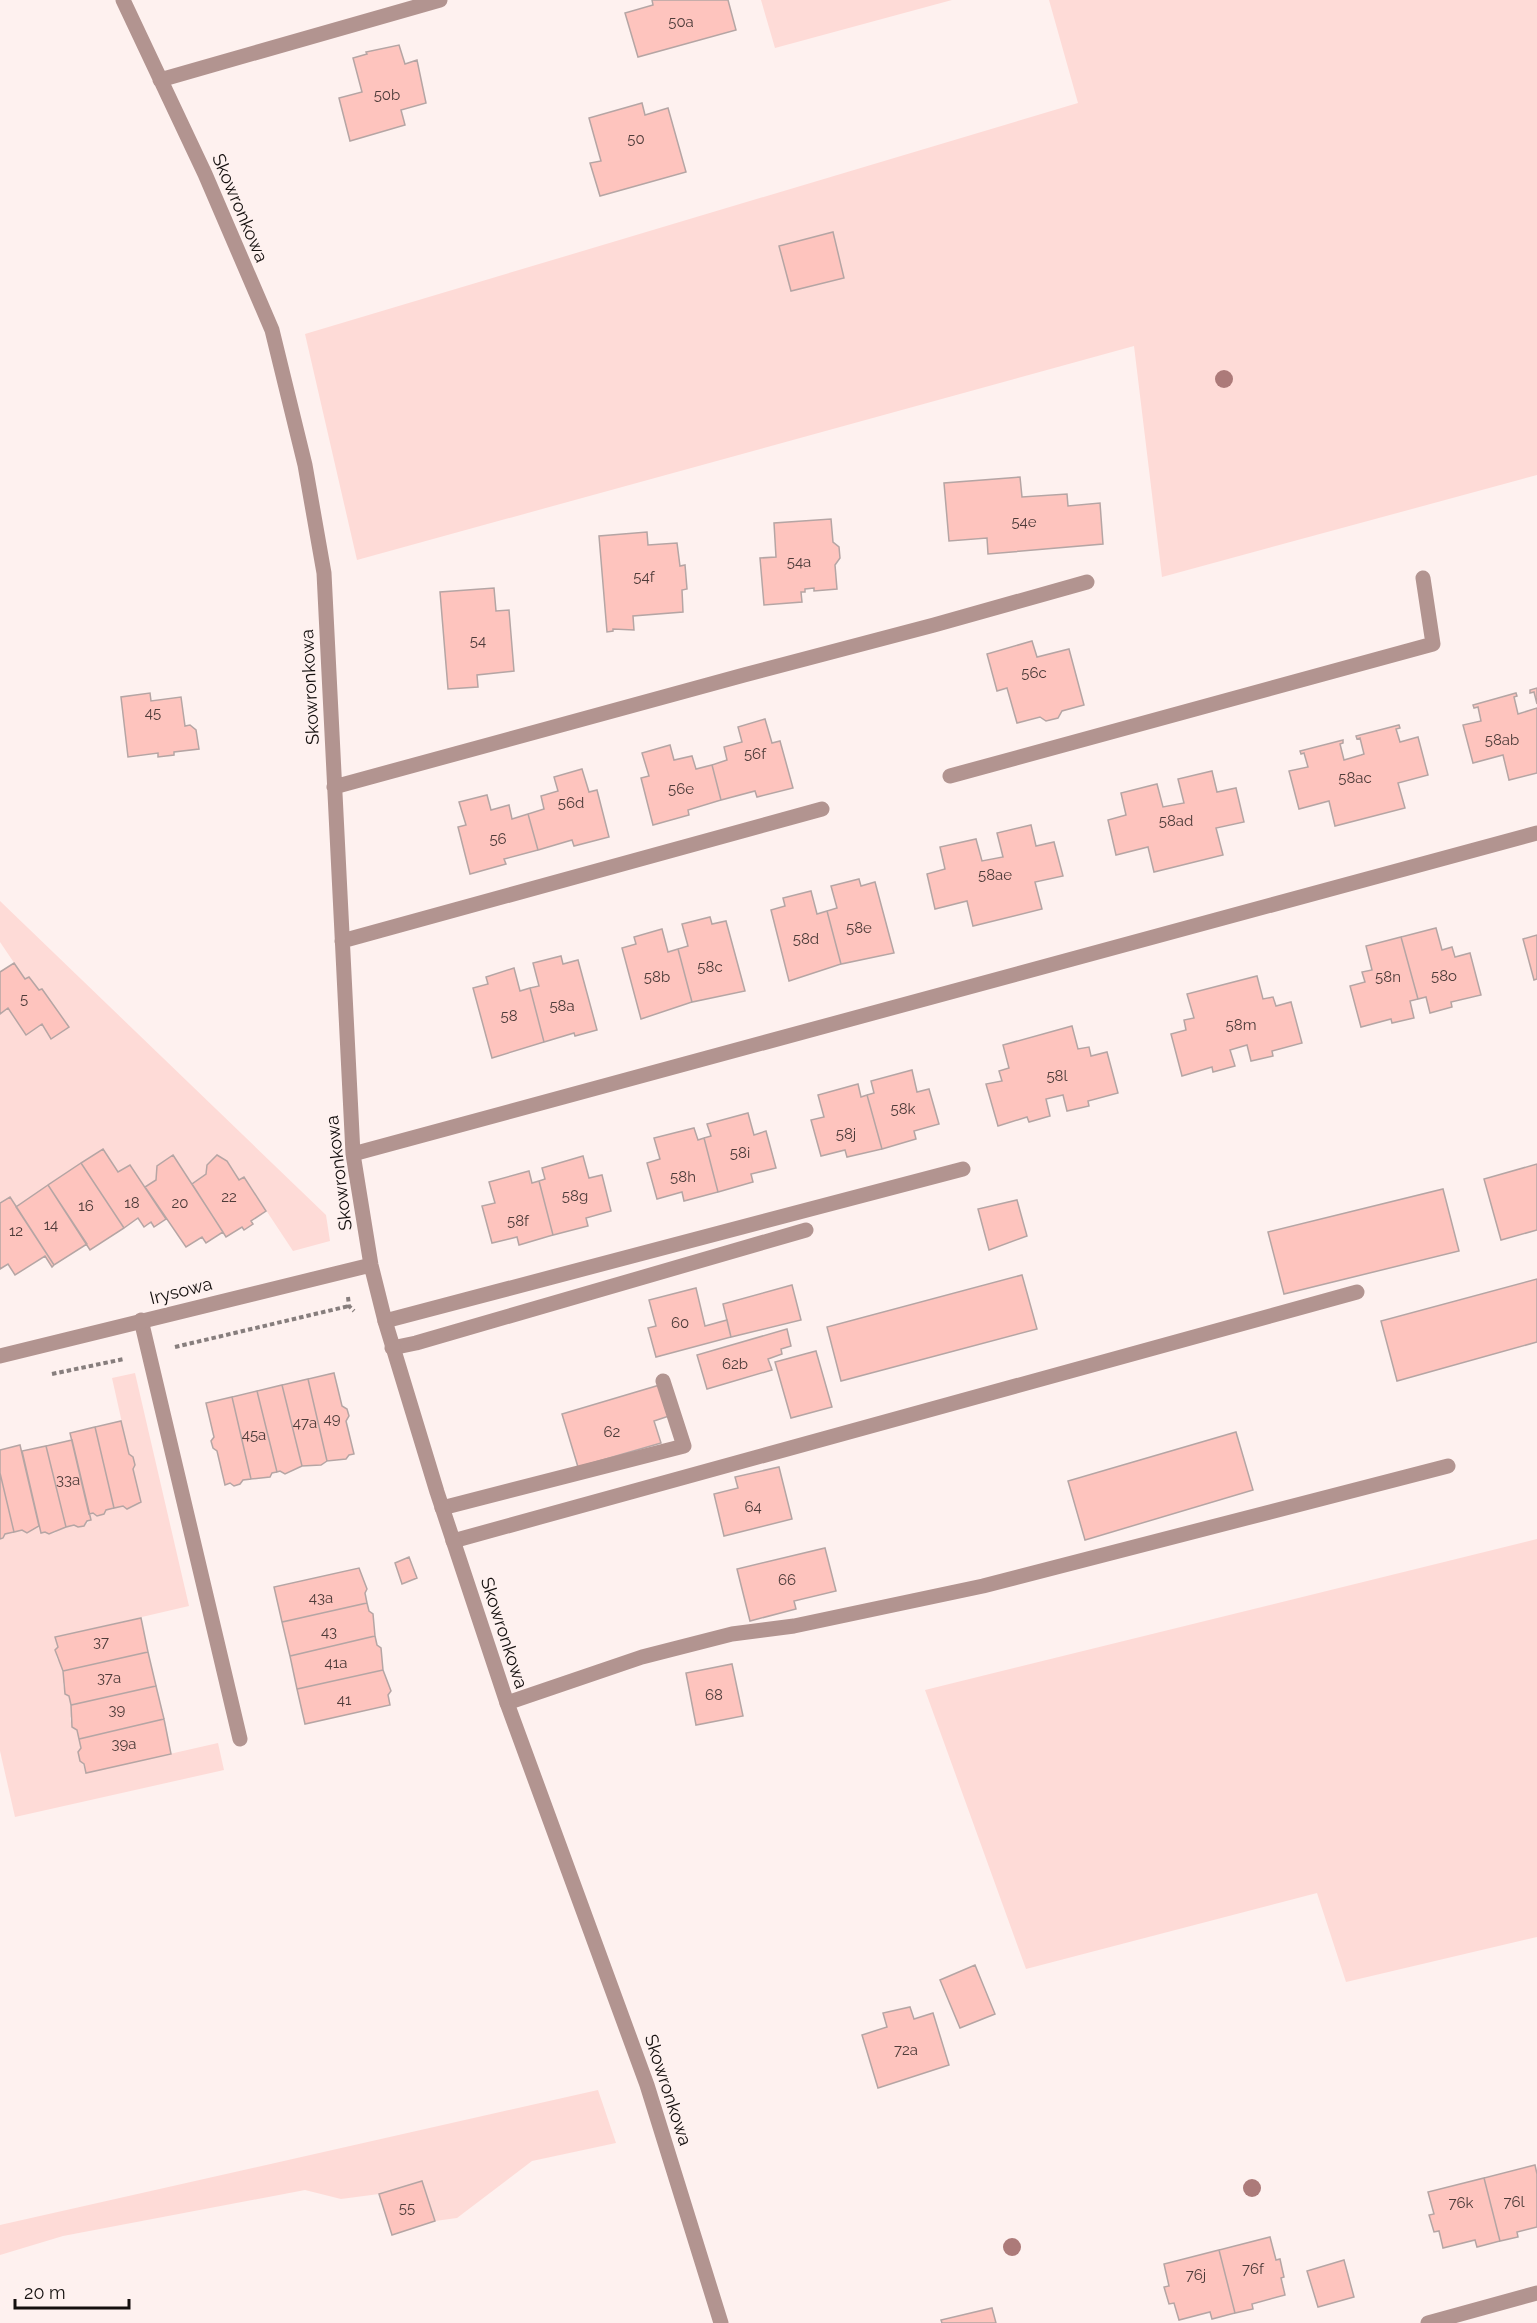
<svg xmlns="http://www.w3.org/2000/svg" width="1537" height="2323" font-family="Raleway,sans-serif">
<rect width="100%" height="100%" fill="#fef1ef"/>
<path fill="#fedbd7" d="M 761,0 L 952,0 L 775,48 Z
M 1049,0 L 1537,0 L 1537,475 L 1162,577 L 1134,346 L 357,560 L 305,334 L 1078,103 Z
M 0,901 L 326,1215 L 330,1241 L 293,1251 L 244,1177 L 239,1180 L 227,1161 L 217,1156 L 207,1165 L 206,1174 L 192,1184 L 173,1155 L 157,1166 L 156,1180 L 145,1187 L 130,1165 L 118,1172 L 103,1149 L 16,1207 L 10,1197 L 0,1203 L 0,1014 L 8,1008 L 26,1035 L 42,1024 L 51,1039 L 42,989 L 39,990 L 29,977 L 25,979 L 0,942 Z
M 135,1373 L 189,1606 L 56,1637 L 58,1647 L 55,1650 L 57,1659 L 61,1662 L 65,1680 L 63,1684 L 65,1693 L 69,1696 L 73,1714 L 70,1718 L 72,1727 L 77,1730 L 81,1748 L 78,1752 L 86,1773 L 218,1743 L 224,1770 L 15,1817 L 0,1751 L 0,1539 L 3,1538 L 5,1534 L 22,1530 L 27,1533 L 39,1526 L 41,1532 L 45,1532 L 49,1534 L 55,1533 L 58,1529 L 74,1525 L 78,1527 L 84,1526 L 91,1520 L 89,1514 L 93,1513 L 97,1516 L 106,1510 L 123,1506 L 127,1509 L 133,1507 L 135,1503 L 133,1469 L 135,1465 L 133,1457 L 129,1454 L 112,1378 Z
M 1537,1539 L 1537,1937 L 1346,1982 L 1317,1893 L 1026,1969 L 925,1690 Z
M 598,2090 L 616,2143 L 532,2161 L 457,2218 L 435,2221 L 422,2181 L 379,2194 L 341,2199 L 305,2190 L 63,2236 L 0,2255 L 0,2225 Z"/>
<path fill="#fec4be" stroke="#b5a5a4" stroke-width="1.5" d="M 652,0 L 728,0 L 736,30 L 638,57 L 625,13 L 653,5 Z
M 399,45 L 405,64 L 417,60 L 426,103 L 401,110 L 405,125 L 350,141 L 339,98 L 362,92 L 353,58 L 367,54 L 366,52 Z
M 642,103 L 645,115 L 668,108 L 686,172 L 600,196 L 590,163 L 601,161 L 589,118 Z
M 833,232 L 844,278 L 791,291 L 779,246 Z
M 1020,477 L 1022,497 L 1067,494 L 1068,506 L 1100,503 L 1103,544 L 988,554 L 987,538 L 949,541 L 944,483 Z
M 831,519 L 833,542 L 839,547 L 840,558 L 835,565 L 837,589 L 814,591 L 814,588 L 805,589 L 805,592 L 801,592 L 802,602 L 764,605 L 760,558 L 776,557 L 774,523 Z
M 647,532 L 648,545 L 677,543 L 680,566 L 685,565 L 687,589 L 682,590 L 683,612 L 633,616 L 634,630 L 613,629 L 613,631 L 607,632 L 599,536 Z
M 494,588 L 496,611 L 509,610 L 514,671 L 477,675 L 478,687 L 448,689 L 440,592 Z
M 1032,641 L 1037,657 L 1069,649 L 1084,705 L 1062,711 L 1058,718 L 1046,721 L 1040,717 L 1017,723 L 1007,688 L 997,691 L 987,654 Z
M 1537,688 L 1537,704 L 1534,692 L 1530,693 L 1530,690 Z
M 150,693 L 151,701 L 181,697 L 185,726 L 190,725 L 196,730 L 199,749 L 174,752 L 174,755 L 158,757 L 158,753 L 128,757 L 121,697 Z
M 1516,693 L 1517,696 L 1514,697 L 1518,714 L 1537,708 L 1537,773 L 1509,780 L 1503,755 L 1473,763 L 1463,725 L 1481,721 L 1478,707 L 1474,708 L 1473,705 Z
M 765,719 L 772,743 L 780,741 L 793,788 L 757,797 L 755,791 L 721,800 L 712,765 L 727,760 L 724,747 L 742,742 L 738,727 Z
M 1399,725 L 1400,728 L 1396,729 L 1400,742 L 1418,737 L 1428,775 L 1398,783 L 1405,808 L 1335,826 L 1329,801 L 1299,809 L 1289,771 L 1308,767 L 1304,753 L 1301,754 L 1300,751 L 1343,740 L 1343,743 L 1340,744 L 1344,760 L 1361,755 L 1364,754 L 1360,738 L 1357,739 L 1356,736 Z
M 670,745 L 674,760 L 692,756 L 696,769 L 712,765 L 721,800 L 688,810 L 689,815 L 653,825 L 641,778 L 649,776 L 642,753 Z
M 582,769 L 589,792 L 597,790 L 609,837 L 574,846 L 572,840 L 538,850 L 528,814 L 544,809 L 541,796 L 558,791 L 554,777 Z
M 1212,771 L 1217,792 L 1236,788 L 1244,822 L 1216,828 L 1223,855 L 1154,872 L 1148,847 L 1116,855 L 1108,820 L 1126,815 L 1121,793 L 1157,784 L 1163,807 L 1184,803 L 1178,779 Z
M 487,795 L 491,810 L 509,805 L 512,819 L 528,814 L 538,850 L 504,859 L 506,864 L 470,874 L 458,827 L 466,825 L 459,802 Z
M 1031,825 L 1036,846 L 1054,842 L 1063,876 L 1035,882 L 1042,909 L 973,926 L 967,901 L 935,909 L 927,874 L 945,869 L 940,847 L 976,839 L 982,861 L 1003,857 L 997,833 Z
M 859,879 L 861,886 L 875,882 L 894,953 L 841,964 L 827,911 L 837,908 L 831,886 Z
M 811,891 L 817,914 L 827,911 L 841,964 L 789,981 L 771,910 L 785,906 L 783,898 Z
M 710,917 L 712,924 L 726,921 L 745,991 L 692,1002 L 678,949 L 688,946 L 682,924 Z
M 1436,928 L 1442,950 L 1452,947 L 1455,957 L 1470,953 L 1481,995 L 1451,1002 L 1452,1007 L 1430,1013 L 1426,997 L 1418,999 L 1401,937 Z
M 662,929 L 668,952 L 678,949 L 692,1002 L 641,1019 L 622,948 L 636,944 L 634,937 Z
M 1537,935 L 1537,979 L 1534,980 L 1523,939 Z
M 1401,937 L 1418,999 L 1410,1001 L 1414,1018 L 1392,1023 L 1391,1019 L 1361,1027 L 1350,986 L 1365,982 L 1362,972 L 1372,970 L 1366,946 Z
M 561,956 L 563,964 L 578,960 L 597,1030 L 575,1036 L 574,1033 L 544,1042 L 530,988 L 539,986 L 533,963 Z
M 14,963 L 25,979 L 29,977 L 39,990 L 42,989 L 69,1027 L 51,1039 L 42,1024 L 26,1035 L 8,1008 L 0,1014 L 0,972 Z
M 514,968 L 520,991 L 530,988 L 544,1042 L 492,1058 L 473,988 L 488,984 L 486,977 Z
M 1257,976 L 1263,999 L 1273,997 L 1276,1006 L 1291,1002 L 1302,1043 L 1272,1051 L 1273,1056 L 1251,1061 L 1247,1045 L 1230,1050 L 1235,1066 L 1213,1072 L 1212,1067 L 1182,1076 L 1171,1034 L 1186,1030 L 1184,1020 L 1194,1018 L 1187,994 Z
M 1072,1026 L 1078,1049 L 1089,1047 L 1091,1056 L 1107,1052 L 1118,1093 L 1088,1101 L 1089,1106 L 1067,1111 L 1063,1095 L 1046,1099 L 1050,1116 L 1029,1122 L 1027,1117 L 998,1126 L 986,1084 L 1002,1081 L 999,1071 L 1009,1068 L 1003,1045 Z
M 912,1070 L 917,1092 L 929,1089 L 939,1124 L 914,1131 L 916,1139 L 882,1149 L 867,1095 L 874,1093 L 871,1081 Z
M 858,1084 L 861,1097 L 867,1095 L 882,1149 L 847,1157 L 845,1150 L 821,1156 L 811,1120 L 824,1117 L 818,1095 Z
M 748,1113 L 754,1135 L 766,1131 L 776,1168 L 751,1174 L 753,1182 L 718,1192 L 704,1138 L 711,1136 L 707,1124 Z
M 694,1128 L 698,1140 L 704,1138 L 718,1192 L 684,1201 L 682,1192 L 657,1199 L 647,1163 L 660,1159 L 654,1138 Z
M 103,1149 L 118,1172 L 130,1165 L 166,1219 L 154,1227 L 151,1222 L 144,1227 L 138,1218 L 124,1228 L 81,1163 Z
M 173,1155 L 223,1232 L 206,1243 L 202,1237 L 186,1247 L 145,1187 L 156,1180 L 157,1166 Z
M 217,1155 L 227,1161 L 239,1180 L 244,1177 L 266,1211 L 251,1221 L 253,1224 L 244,1230 L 242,1227 L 226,1237 L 192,1184 L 206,1174 L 207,1165 Z
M 583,1156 L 589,1178 L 602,1175 L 611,1211 L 586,1218 L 588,1226 L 553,1235 L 539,1181 L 545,1179 L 542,1168 Z
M 81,1163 L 124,1228 L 90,1250 L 48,1185 Z
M 1537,1164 L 1537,1230 L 1501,1240 L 1484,1179 Z
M 529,1171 L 532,1183 L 539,1181 L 553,1235 L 519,1245 L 517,1237 L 492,1243 L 482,1206 L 495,1203 L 489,1182 Z
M 48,1185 L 87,1244 L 54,1265 L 16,1207 Z
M 1443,1189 L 1459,1251 L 1284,1294 L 1268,1232 Z
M 10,1197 L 54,1265 L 52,1267 L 45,1256 L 15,1275 L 8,1264 L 0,1269 L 0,1203 Z
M 1017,1200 L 1027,1236 L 989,1250 L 978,1209 Z
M 1022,1275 L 1037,1329 L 841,1381 L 827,1327 Z
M 1537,1279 L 1537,1342 L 1397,1381 L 1381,1321 Z
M 792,1285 L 801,1320 L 731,1337 L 723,1304 Z
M 696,1288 L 705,1326 L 727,1320 L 731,1337 L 656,1357 L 648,1328 L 656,1326 L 649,1300 Z
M 787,1329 L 791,1346 L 781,1349 L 782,1354 L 768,1359 L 772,1370 L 707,1389 L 697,1355 Z
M 816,1351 L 832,1407 L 791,1418 L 775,1362 Z
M 334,1373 L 342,1406 L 347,1409 L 349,1416 L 346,1421 L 354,1454 L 349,1455 L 346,1459 L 327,1461 L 308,1379 Z
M 308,1379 L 327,1461 L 321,1465 L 302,1466 L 282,1385 Z
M 663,1384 L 672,1415 L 654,1421 L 661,1443 L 578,1467 L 562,1414 Z
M 282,1385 L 302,1466 L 285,1474 L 280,1471 L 277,1472 L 257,1391 Z
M 257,1391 L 277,1472 L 272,1473 L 270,1477 L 251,1479 L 232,1397 Z
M 232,1397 L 251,1479 L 243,1480 L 240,1484 L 234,1486 L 230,1483 L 225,1485 L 217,1451 L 213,1448 L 211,1441 L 214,1437 L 206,1403 Z
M 121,1421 L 129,1454 L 133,1457 L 135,1465 L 133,1469 L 141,1502 L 127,1509 L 123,1506 L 114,1508 L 95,1427 Z
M 95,1427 L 114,1508 L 106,1510 L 104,1514 L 97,1516 L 93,1513 L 89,1514 L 70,1433 Z
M 1236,1432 L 1253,1490 L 1085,1540 L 1068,1481 Z
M 72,1440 L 91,1520 L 87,1521 L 84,1526 L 78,1527 L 74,1525 L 66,1527 L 46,1446 Z
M 20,1445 L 39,1526 L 27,1533 L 22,1530 L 14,1532 L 0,1473 L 0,1450 Z
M 46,1446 L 66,1527 L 49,1534 L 45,1532 L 41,1533 L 22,1451 Z
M 779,1467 L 792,1519 L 724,1536 L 714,1494 L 738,1488 L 735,1477 Z
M 0,1473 L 14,1532 L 5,1534 L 3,1538 L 0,1539 Z
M 825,1548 L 836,1591 L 794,1601 L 796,1609 L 750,1621 L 737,1569 Z
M 409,1557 L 417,1578 L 402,1584 L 395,1563 Z
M 359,1568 L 367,1589 L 365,1593 L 367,1603 L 282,1622 L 274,1587 Z
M 367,1603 L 369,1611 L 373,1614 L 375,1636 L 290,1656 L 282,1622 Z
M 141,1618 L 148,1652 L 63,1671 L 55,1650 L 58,1647 L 55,1637 Z
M 375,1636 L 377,1645 L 381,1648 L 383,1670 L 297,1689 L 290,1656 Z
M 148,1652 L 156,1686 L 71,1705 L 69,1696 L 65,1694 L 63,1671 Z
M 732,1664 L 743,1716 L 696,1725 L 686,1673 Z
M 383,1670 L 391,1691 L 388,1695 L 390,1705 L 305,1724 L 297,1689 Z
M 156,1686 L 164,1719 L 79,1739 L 77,1730 L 72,1727 L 71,1705 Z
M 164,1719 L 171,1754 L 86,1773 L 84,1764 L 80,1761 L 78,1752 L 81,1748 L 79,1739 Z
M 975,1965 L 995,2014 L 960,2028 L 940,1980 Z
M 910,2007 L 914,2019 L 933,2013 L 949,2065 L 878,2088 L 862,2035 L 887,2027 L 883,2013 Z
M 1535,2165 L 1537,2174 L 1537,2227 L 1517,2232 L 1518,2237 L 1500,2241 L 1484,2178 Z
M 1484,2178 L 1500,2241 L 1477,2247 L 1475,2240 L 1443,2248 L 1439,2231 L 1434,2232 L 1429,2215 L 1434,2214 L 1428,2192 Z
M 422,2181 L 435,2221 L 392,2235 L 379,2194 Z
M 1270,2237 L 1276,2260 L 1280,2259 L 1284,2277 L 1281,2278 L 1285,2295 L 1252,2304 L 1253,2309 L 1235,2313 L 1219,2250 Z
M 1219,2250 L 1235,2313 L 1212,2319 L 1210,2312 L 1179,2320 L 1174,2303 L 1169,2304 L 1164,2287 L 1169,2286 L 1164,2264 Z
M 1344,2260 L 1354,2297 L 1318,2307 L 1307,2271 Z
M 992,2308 L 996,2323 L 942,2323 L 941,2320 Z"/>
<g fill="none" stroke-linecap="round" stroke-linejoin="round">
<path stroke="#877e7d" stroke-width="4" stroke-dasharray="4.5 3" stroke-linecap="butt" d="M 348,1297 L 349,1306 L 354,1311
M 175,1347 L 349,1306
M 52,1374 L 124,1359"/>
<path stroke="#b29490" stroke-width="15" d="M 950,776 L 1433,644 L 1423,578
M 141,1320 L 240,1739
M 385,1321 L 963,1169
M 392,1348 L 416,1343 L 806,1230
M 442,1508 L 684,1446 L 663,1381
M 453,1541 L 1357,1292
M 507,1703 L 642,1657 L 732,1634 L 794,1626 L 983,1586 L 1448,1466"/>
<path stroke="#b29490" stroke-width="15" d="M 123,0 L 205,174 L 272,330 L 305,465 L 324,573 L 353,1154 L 371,1265 L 385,1321 L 437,1492 L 507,1703 L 647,2085 L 721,2323
M 160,80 L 440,0
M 334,787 L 744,675 L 934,625 L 1087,582
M 342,941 L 822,809
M 353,1154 L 1537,833
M 0,1356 L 371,1265
M 1428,2323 L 1537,2293"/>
</g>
<g fill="#ac7a79">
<circle cx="1224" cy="379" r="9"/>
<circle cx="1252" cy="2188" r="9"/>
<circle cx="1012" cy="2247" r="9"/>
</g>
<g text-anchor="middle" stroke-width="4.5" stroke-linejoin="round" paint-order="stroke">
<g font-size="15" fill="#4e3c3a">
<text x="681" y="27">50a</text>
<text x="387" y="100">50b</text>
<text x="636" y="144">50</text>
<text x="1024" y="527">54e</text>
<text x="799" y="567">54a</text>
<text x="644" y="582">54f</text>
<text x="478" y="646">54</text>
<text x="1034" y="678">56c</text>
<text x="153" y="718">45</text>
<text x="1502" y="745">58ab</text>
<text x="755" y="759">56f</text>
<text x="1355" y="783">58ac</text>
<text x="681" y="794">56e</text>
<text x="571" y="808">56d</text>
<text x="1176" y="826">58ad</text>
<text x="498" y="844">56</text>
<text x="995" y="880">58ae</text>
<text x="859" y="933">58e</text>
<text x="806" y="944">58d</text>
<text x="710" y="972">58c</text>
<text x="1444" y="981">58o</text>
<text x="657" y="982">58b</text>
<text x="1388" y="982">58n</text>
<text x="24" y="1004">5</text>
<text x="562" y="1011">58a</text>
<text x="509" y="1021">58</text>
<text x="1241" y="1030">58m</text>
<text x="1057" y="1081">58l</text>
<text x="903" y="1114">58k</text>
<text x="846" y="1139">58j</text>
<text x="740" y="1158">58i</text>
<text x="683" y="1182">58h</text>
<text x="575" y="1201">58g</text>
<text x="229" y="1202">22</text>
<text x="132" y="1208">18</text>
<text x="180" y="1208">20</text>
<text x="86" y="1211">16</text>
<text x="518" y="1226">58f</text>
<text x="51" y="1230">14</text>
<text x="16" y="1236">12</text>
<text x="680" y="1328">60</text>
<text x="735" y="1369">62b</text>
<text x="332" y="1424">49</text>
<text x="305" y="1428">47a</text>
<text x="612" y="1437">62</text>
<text x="254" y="1440">45a</text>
<text x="68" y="1485">33a</text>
<text x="753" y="1512">64</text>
<text x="787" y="1585">66</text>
<text x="321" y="1603">43a</text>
<text x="329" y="1637">43</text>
<text x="101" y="1647">37</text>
<text x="336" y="1668">41a</text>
<text x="109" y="1683">37a</text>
<text x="714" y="1700">68</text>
<text x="344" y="1705">41</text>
<text x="117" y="1715">39</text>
<text x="124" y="1749">39a</text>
<text x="906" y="2055">72a</text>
<text x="1514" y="2207">76l</text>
<text x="1461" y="2208">76k</text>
<text x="407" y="2213">55</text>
<text x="1253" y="2274">76f</text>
<text x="1196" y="2280">76j</text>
</g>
<g font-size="18" fill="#140f0e" stroke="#fef1ef">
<text transform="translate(240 208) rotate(67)" y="6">Skowronkowa</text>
<text transform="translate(310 687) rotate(-93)" y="6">Skowronkowa</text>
<text transform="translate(339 1173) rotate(-97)" y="6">Skowronkowa</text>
<text transform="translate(181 1291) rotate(-14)" y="6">Irysowa</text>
<text transform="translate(504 1633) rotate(72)" y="6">Skowronkowa</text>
<text transform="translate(668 2090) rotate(72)" y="6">Skowronkowa</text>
</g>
</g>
<path d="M15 2299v9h114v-9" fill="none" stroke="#140f0e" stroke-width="3"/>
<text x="24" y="2299" font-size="18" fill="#140f0e" stroke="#fef1ef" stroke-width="4.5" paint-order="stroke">20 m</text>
</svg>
